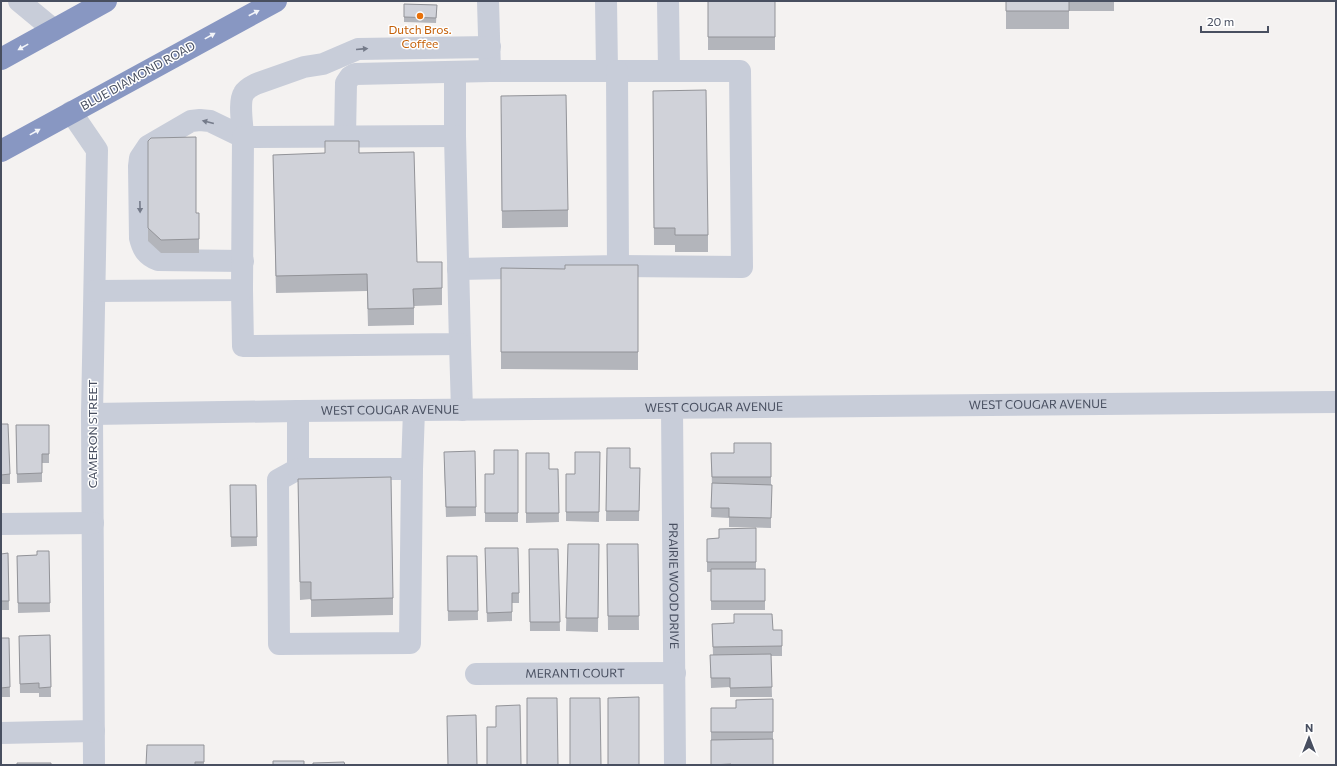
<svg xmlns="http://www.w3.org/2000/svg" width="1337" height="766" font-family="Commissioner,sans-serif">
<rect width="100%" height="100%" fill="#f4f2f1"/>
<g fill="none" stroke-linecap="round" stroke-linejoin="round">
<g stroke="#c8cdd9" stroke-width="22">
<path d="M 19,1 L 54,30"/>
<path d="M 606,1 L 607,71"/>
<path d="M 668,1 L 669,71"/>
<path d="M 490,71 L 740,71 L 742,267 L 618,266"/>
<path d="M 71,112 L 97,150 L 92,414 L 94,765"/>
<path d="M 345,136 L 346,83 L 350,77 L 355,74 L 490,71 L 488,1"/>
<path d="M 243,261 L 158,260 C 147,256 143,250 140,238 L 139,166 L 140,158 L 148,146 L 191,121 L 200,120 L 210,121 L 243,137 C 243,127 238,102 244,93 C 246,89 252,86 256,84 L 304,67 L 323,64 L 358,49 L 490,47"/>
<path d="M 458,269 L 618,266 L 617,71"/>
<path d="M 242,290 L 243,346 L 460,344 L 455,136 L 455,72"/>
<path d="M 95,291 L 242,290 L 243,137 L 455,136"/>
<path d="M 460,344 L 462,410"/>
<path id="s1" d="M 672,408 L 675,765"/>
<path d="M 298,411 L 298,469 L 278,480 L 279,644 L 410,643 L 412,469 L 414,410"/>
<path id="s2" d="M 92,414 L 298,411 L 1336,402"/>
<path d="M 298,469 L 412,469"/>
<path d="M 1,524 L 93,523"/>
<path id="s3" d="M 476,674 L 675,673"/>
<path d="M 1,733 L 94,731"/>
</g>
<path stroke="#8897c2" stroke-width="22" d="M 1,59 L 106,1
M 1,151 L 276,1"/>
</g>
<path fill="#b3b5bb" d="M 708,1 L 775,1 L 775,50 L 708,50 Z
M 1006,1 L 1114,1 L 1114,11 L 1069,11 L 1069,29 L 1006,29 Z
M 404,4 L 437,5 L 436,23 L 404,22 Z
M 653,91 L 708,235 L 708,252 L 675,252 L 675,245 L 654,245 Z
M 501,113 L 568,210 L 568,227 L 502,228 Z
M 148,141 L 196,213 L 199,213 L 199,253 L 161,253 L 148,241 Z
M 359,153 L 417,262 L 442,288 L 442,305 L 414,306 L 414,325 L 368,326 L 367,291 L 276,293 L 273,155 Z
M 638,265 L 638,370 L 501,369 L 501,268 L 565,269 Z
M 1,424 L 10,474 L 10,484 L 1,484 Z
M 16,425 L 49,425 L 49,463 L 42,463 L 42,482 L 17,483 Z
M 771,443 L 771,528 L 729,527 L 729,518 L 711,517 L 712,487 L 711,453 L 734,453 Z
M 607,448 L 630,468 L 640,468 L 639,521 L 606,521 Z
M 518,450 L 518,522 L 485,522 L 485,474 L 494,474 Z
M 600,452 L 599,522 L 566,521 L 566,474 L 575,474 Z
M 526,453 L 549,469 L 558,469 L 559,522 L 526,523 Z
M 444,461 L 476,507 L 476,516 L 446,517 Z
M 298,479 L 393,598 L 393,615 L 311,617 L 311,599 L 300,600 Z
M 230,485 L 256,485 L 257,546 L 231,547 Z
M 756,528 L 756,569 L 765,569 L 765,610 L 711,610 L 711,572 L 707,572 L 707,539 L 719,538 Z
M 568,544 L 599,544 L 598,632 L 566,631 Z
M 607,544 L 638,544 L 639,630 L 608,630 Z
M 485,548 L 519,593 L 519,603 L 512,603 L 512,621 L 487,622 Z
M 529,549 L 558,549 L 560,631 L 530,631 Z
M 49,551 L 50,612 L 18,613 L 17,556 L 37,555 Z
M 8,553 L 9,610 L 1,610 L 1,554 Z
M 447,556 L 477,556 L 478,620 L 448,621 Z
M 712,624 L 773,630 L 782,630 L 782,656 L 771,656 L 772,697 L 730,697 L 730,687 L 711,688 L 710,655 L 713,655 Z
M 50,635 L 51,697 L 39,697 L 39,693 L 20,693 L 19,636 Z
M 1,638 L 9,638 L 10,697 L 1,697 Z
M 711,708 L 773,732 L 773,765 L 711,765 Z
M 204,745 L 204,765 L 146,765 Z"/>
<path fill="#d0d2d9" stroke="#929398" d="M 708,1 L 775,1 L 775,37 L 708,37 Z
M 1006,1 L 1069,1 L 1069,11 L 1006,11 Z
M 404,4 L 437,5 L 436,18 L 404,17 Z
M 706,90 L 708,235 L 675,235 L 675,228 L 654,228 L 653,91 Z
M 566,95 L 568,210 L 502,211 L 501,96 Z
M 196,137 L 196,213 L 199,213 L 199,239 L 161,240 L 148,228 L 148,141 L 151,138 Z
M 325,141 L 359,141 L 359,153 L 414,152 L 417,262 L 442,262 L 442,288 L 413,289 L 414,308 L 368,309 L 367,274 L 276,276 L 273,155 L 325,153 Z
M 565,265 L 638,265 L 638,352 L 501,352 L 501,268 L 565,269 Z
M 1,424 L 8,424 L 10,474 L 1,475 Z
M 16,425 L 49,425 L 49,454 L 42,454 L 42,473 L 17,474 Z
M 734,443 L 771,443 L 771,477 L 712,477 L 711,453 L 734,453 Z
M 607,448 L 630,448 L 630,468 L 640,468 L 639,511 L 606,511 Z
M 494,450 L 518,450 L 518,513 L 485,513 L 485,474 L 494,474 Z
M 475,451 L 476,507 L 446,507 L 444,452 Z
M 575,452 L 600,452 L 599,512 L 566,512 L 566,474 L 575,474 Z
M 526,453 L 549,453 L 549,469 L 558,469 L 559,513 L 526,513 Z
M 391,477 L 393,598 L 311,600 L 311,582 L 300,582 L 298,479 Z
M 712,483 L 772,485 L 771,518 L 729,517 L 729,508 L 711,508 Z
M 230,485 L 256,485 L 257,537 L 231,537 Z
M 756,528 L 756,562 L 707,562 L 707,539 L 719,538 L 719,529 Z
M 568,544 L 599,544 L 598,618 L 566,618 Z
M 607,544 L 638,544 L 639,616 L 608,616 Z
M 485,548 L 518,548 L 519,593 L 512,593 L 512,612 L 487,613 Z
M 529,549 L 558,549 L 560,622 L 530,622 Z
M 37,551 L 49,551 L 50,603 L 18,603 L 17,556 L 37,555 Z
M 8,553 L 9,601 L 1,601 L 1,554 Z
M 447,556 L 477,556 L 478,611 L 448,611 Z
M 711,569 L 765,569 L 765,601 L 711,601 Z
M 734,614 L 772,614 L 773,630 L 782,630 L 782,646 L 713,647 L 712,624 L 734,623 Z
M 50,635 L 51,687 L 39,688 L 39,683 L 20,684 L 19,636 Z
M 1,638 L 9,638 L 10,687 L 1,688 Z
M 771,654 L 772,687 L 730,688 L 730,678 L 711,678 L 710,655 Z
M 639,697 L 639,765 L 608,765 L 608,698 Z
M 527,698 L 557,698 L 558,765 L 527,765 Z
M 570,698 L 600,698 L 601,765 L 570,765 Z
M 773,699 L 773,732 L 711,732 L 711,708 L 736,708 L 736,700 Z
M 520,705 L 521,765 L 487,765 L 487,727 L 496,727 L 496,706 Z
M 476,715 L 477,765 L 448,765 L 447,716 Z
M 773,739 L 773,765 L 731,765 L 731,764 L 711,765 L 711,740 Z
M 147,745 L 204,745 L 204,762 L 195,762 L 195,765 L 146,765 Z
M 273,761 L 304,761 L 304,765 L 273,765 Z
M 344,762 L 345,765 L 313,765 L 313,763 Z
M 17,763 L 51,763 L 51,765 L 17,765 Z"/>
<defs><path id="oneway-solid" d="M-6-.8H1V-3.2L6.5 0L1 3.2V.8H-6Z"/></defs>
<g fill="#f3f5f9">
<use href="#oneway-solid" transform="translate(254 13) rotate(-28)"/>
<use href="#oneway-solid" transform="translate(210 36) rotate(-29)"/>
<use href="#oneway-solid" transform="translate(23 47) rotate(151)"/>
<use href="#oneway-solid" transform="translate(35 132) rotate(-29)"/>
</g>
<g fill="#757b8a">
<use href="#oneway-solid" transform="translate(362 49) rotate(-5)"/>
<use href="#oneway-solid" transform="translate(208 122) rotate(-166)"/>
<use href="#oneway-solid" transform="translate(140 207) rotate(89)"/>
</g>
<circle fill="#e8710a" stroke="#fff" stroke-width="1.5" cx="420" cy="16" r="4"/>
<g text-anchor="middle" stroke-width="3" stroke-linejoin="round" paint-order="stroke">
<g font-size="12" fill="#c56008" stroke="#fff">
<text x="420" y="34">Dutch Bros.<tspan x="420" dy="14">Coffee</tspan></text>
</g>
<g font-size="12" fill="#484f60" stroke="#fff">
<text transform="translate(138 76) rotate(-29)" y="4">BLUE DIAMOND ROAD</text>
<text dy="4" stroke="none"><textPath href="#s2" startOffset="946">WEST COUGAR AVENUE</textPath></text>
<text dy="4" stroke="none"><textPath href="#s2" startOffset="622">WEST COUGAR AVENUE</textPath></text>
<text dy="4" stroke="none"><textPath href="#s2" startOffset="298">WEST COUGAR AVENUE</textPath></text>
<text transform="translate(93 434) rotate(-90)" y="4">CAMERON STREET</text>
<text dy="4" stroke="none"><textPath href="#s1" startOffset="178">PRAIRIE WOOD DRIVE</textPath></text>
<text dy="4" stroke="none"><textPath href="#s3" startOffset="99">MERANTI COURT</textPath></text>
</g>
</g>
<rect width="1337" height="766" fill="none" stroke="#484f60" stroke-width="4"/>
<g transform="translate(1309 738)" stroke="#ffffff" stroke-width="3" paint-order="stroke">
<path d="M0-3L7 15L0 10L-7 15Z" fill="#484f60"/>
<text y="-6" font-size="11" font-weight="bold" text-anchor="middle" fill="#484f60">N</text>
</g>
<path d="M1201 26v6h67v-6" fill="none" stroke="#484f60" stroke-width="2"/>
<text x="1207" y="26" font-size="12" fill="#484f60" stroke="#ffffff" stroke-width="3" paint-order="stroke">20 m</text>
</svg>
